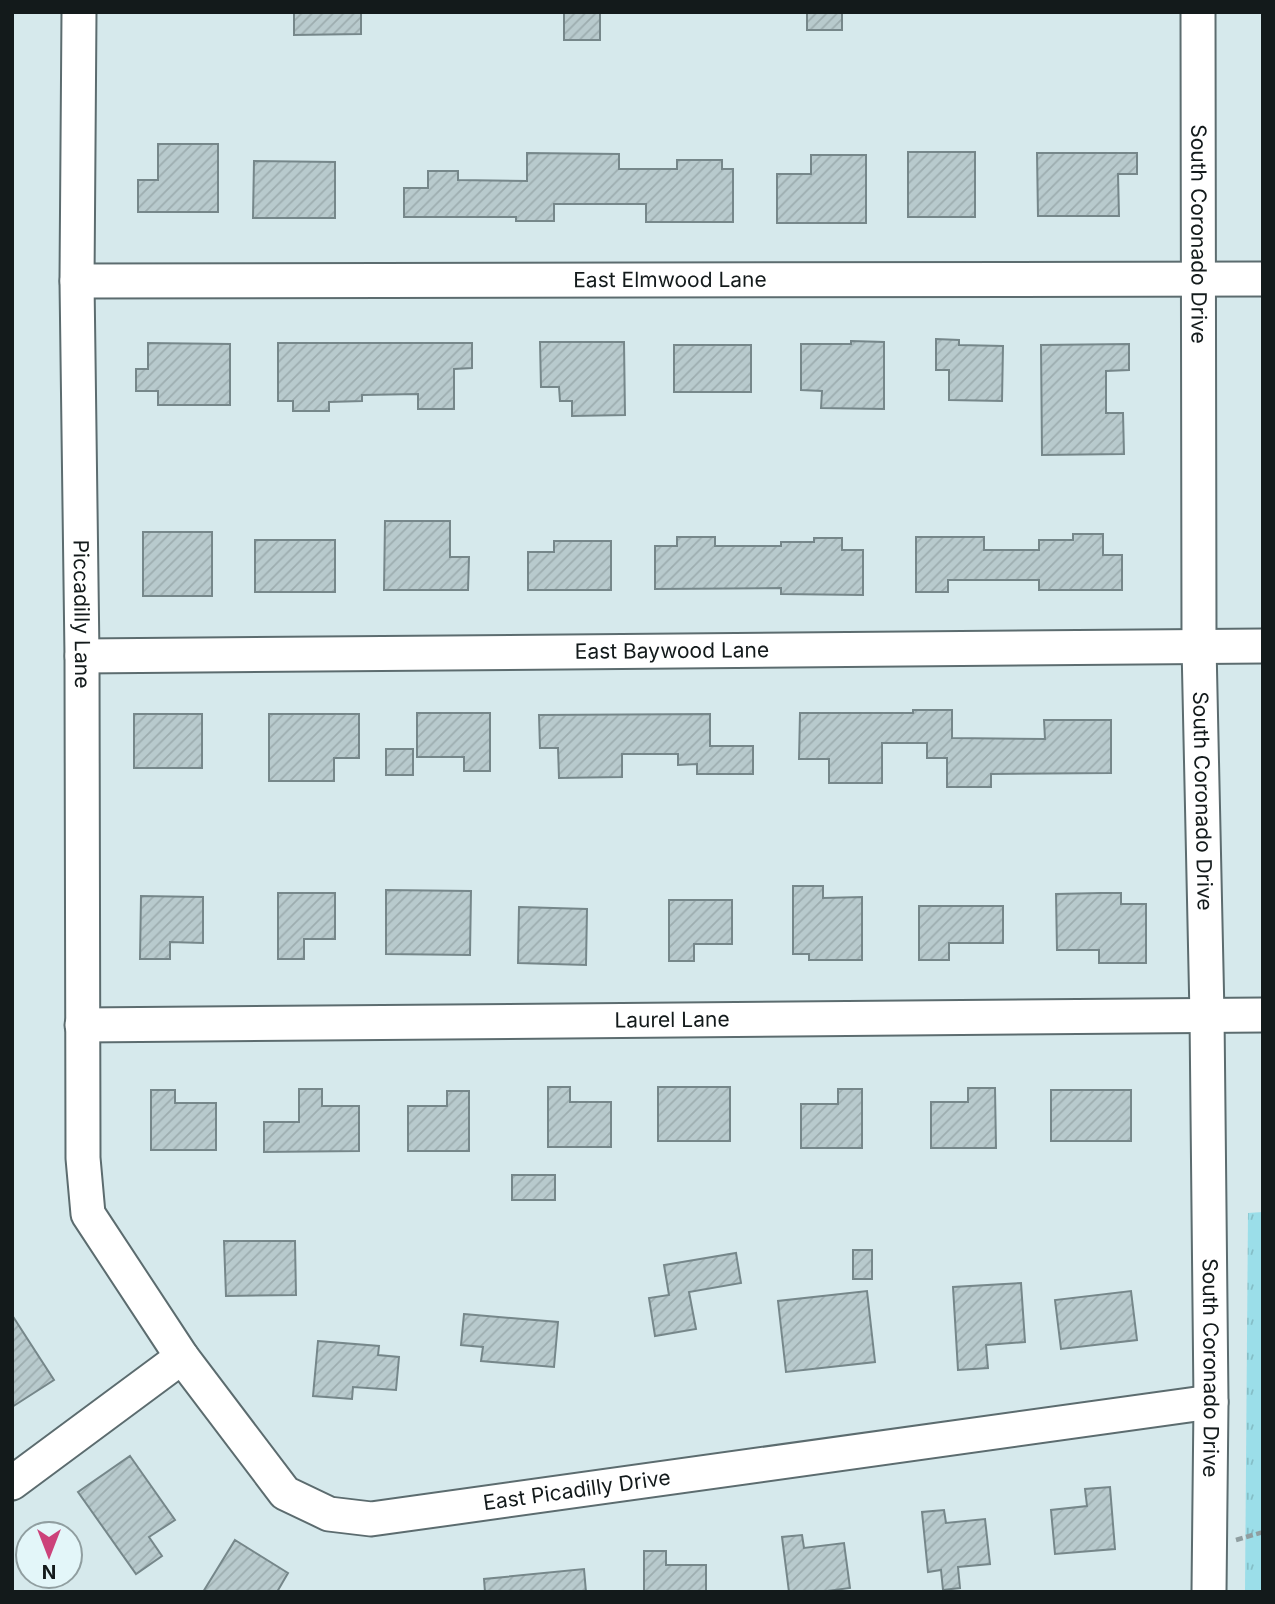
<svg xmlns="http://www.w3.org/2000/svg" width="1275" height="1604" font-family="Inter,sans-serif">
<defs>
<pattern id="grass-tufts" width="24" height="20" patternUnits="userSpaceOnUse" patternTransform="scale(1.75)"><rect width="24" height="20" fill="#9bdee9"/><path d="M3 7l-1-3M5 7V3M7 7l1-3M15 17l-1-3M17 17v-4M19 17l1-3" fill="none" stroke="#85bec7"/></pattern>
<pattern id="building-hatch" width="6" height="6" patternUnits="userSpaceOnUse" patternTransform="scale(1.75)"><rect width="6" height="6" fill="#b8cacd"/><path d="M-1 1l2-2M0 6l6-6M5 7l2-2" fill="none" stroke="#9dadaf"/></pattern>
</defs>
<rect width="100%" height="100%" fill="#d6e9ec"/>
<path fill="url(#grass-tufts)" d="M 1263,1212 L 1263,1592 L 1245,1592 L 1248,1213 Z"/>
<path fill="url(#building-hatch)" stroke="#76878a" stroke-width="2" d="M 294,12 L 361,12 L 361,34 L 294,35 Z
M 564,12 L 600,12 L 600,40 L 564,40 Z
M 807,12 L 842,12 L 842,30 L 807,30 Z
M 158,144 L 218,144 L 218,212 L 138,212 L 138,180 L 158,180 Z
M 908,152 L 975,152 L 975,217 L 908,217 Z
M 527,153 L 619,154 L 619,169 L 677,169 L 677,160 L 722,160 L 722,169 L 733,169 L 733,222 L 646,222 L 646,204 L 554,204 L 554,221 L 516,221 L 516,217 L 404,217 L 404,188 L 428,188 L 428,171 L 458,171 L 458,180 L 527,181 Z
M 1037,153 L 1137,153 L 1137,174 L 1118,174 L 1119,216 L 1038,216 Z
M 811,155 L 866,155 L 866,223 L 777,223 L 777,174 L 811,174 Z
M 254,161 L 335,162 L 335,218 L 253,218 Z
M 936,339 L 959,340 L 959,345 L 1003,346 L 1002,401 L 949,400 L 949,370 L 936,370 Z
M 851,341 L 884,342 L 884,409 L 821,408 L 822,391 L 801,390 L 801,344 L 851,344 Z
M 540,342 L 624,342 L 625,415 L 572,416 L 572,401 L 560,401 L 559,387 L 541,387 Z
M 148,343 L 230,344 L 230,405 L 158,405 L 158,391 L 136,391 L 136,369 L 148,369 Z
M 278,343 L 472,343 L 472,368 L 454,369 L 454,409 L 418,409 L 418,394 L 362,395 L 362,401 L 329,402 L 329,411 L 293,411 L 293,401 L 278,401 Z
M 1129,344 L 1129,370 L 1106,371 L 1106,413 L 1123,413 L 1124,454 L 1042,455 L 1041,345 Z
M 674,345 L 751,345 L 751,392 L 674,392 Z
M 385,521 L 450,521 L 450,557 L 469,557 L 468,590 L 384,590 Z
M 143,532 L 212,532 L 212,596 L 143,596 Z
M 1073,534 L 1103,534 L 1103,555 L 1122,555 L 1122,590 L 1039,590 L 1039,580 L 948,580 L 948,592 L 916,592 L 916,537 L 984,537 L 984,550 L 1039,550 L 1039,540 L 1073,540 Z
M 677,537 L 715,537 L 715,546 L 781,546 L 781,542 L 814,542 L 814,538 L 842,538 L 842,550 L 863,550 L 863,595 L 781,594 L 781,588 L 655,589 L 655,546 L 677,546 Z
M 255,540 L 335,540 L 335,592 L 255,592 Z
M 554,541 L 611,541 L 611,590 L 528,590 L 528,552 L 554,552 Z
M 913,710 L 952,710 L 952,738 L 1045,739 L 1044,720 L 1111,720 L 1111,773 L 991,774 L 991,787 L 947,787 L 947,758 L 927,758 L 927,743 L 882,743 L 882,783 L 829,783 L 829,759 L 799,759 L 800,713 L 913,713 Z
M 417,713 L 490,713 L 490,771 L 464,771 L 464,757 L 417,757 Z
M 134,714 L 202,714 L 202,768 L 134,768 Z
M 269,714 L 359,714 L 359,758 L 334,758 L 334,781 L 269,781 Z
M 710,714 L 710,746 L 753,746 L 753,774 L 697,774 L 697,764 L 678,765 L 678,754 L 622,754 L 622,777 L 559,778 L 558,748 L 540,748 L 539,715 Z
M 386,749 L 413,749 L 413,775 L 386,775 Z
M 793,886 L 823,886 L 823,898 L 862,897 L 862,960 L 809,960 L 809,954 L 793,954 Z
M 386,890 L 471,891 L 470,955 L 386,954 Z
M 278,893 L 335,893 L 335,939 L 304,939 L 304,959 L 278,959 Z
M 1101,893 L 1121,893 L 1121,904 L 1146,904 L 1146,963 L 1099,963 L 1099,950 L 1057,950 L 1056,894 Z
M 141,896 L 203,897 L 203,943 L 170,942 L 170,959 L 140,959 Z
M 669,900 L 732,900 L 732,944 L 694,944 L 694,961 L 669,961 Z
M 919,906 L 1003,906 L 1003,943 L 949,943 L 949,960 L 919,960 Z
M 519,907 L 587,909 L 586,965 L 518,963 Z
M 548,1087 L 570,1087 L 570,1102 L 611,1102 L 611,1147 L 548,1147 Z
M 658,1087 L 730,1087 L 730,1141 L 658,1141 Z
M 968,1088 L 995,1088 L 996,1148 L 931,1148 L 931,1102 L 968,1102 Z
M 299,1089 L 322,1089 L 322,1106 L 359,1106 L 359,1151 L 264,1152 L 264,1122 L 299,1122 Z
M 838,1089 L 862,1089 L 862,1148 L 801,1148 L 801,1104 L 838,1104 Z
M 151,1090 L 175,1090 L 175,1103 L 216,1103 L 216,1150 L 151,1150 Z
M 1051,1090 L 1131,1090 L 1131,1141 L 1051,1141 Z
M 447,1091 L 469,1091 L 469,1151 L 408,1151 L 408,1106 L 447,1106 Z
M 512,1175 L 555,1175 L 555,1200 L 512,1200 Z
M 224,1241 L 295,1241 L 296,1295 L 226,1296 Z
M 853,1250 L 872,1250 L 872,1279 L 853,1279 Z
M 736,1253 L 741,1283 L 689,1292 L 696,1329 L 655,1336 L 649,1298 L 669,1295 L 664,1265 Z
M 1021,1283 L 1025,1342 L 986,1345 L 988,1368 L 958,1370 L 953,1287 Z
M 867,1291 L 875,1362 L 786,1372 L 778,1301 Z
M 1131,1291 L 1137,1340 L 1061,1349 L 1055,1300 Z
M 464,1314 L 558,1322 L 554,1367 L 481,1361 L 483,1347 L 461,1345 Z
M 12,1315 L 54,1380 L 12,1407 Z
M 318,1341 L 379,1346 L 378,1355 L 399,1357 L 396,1390 L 353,1387 L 352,1399 L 313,1396 Z
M 130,1456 L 175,1520 L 149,1537 L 162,1556 L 136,1574 L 78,1492 Z
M 1110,1487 L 1115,1549 L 1055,1554 L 1051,1510 L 1087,1506 L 1085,1489 Z
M 944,1510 L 946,1523 L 985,1519 L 990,1564 L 958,1567 L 960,1588 L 943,1590 L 941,1570 L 928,1572 L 922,1512 Z
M 802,1535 L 804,1548 L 844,1543 L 850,1588 L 820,1592 L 789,1592 L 782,1537 Z
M 235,1540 L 288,1573 L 277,1592 L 203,1592 Z
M 644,1551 L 666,1551 L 666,1565 L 706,1565 L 706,1592 L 644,1592 Z
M 584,1569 L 586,1592 L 485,1592 L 484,1579 Z"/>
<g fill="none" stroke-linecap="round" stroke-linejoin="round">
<g stroke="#5c6c6f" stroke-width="37">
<g id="minor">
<path id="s1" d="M 79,12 L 77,281 L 82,656 L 83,1158 L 88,1214 L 182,1357 L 285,1493 L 329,1514 L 371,1519 L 1211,1402"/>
<path id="s2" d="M 1198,12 L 1199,646 L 1207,1015 L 1211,1402 L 1209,1592"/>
<path id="s3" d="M 77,281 L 1263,279"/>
<path id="s4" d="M 82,656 L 1263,646"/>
<path id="s5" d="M 82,1025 L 1263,1015"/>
<path d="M 12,1483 L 182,1357"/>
</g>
</g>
<path stroke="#8f9ea0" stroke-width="4.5" stroke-dasharray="7 3.5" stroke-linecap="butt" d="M 1236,1540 L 1263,1532"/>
<use href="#minor" stroke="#fff" stroke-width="33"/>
</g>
<g text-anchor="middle" stroke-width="5" stroke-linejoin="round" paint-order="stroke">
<g font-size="21" fill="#131a1b" stroke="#e3f6f9">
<text dy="7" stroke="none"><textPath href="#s2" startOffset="222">South Coronado Drive</textPath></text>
<text dy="7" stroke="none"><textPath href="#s3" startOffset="593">East Elmwood Lane</textPath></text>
<text dy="7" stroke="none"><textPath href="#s1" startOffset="602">Piccadilly Lane</textPath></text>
<text dy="7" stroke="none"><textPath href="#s4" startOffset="590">East Baywood Lane</textPath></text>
<text dy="7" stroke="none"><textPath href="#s2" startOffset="789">South Coronado Drive</textPath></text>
<text dy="7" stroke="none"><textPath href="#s5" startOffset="590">Laurel Lane</textPath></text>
<text dy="7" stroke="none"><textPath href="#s2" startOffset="1356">South Coronado Drive</textPath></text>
<text dy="7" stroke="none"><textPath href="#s1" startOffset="1843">East Picadilly Drive</textPath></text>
</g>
</g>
<rect width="1275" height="1604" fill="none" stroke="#131a1b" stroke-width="28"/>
<g transform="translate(49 1555) rotate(180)"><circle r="33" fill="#e3f6f9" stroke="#909ea0" stroke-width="2"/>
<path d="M0-5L12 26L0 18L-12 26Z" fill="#cc427a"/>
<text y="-10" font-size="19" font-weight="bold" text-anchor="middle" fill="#131a1b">N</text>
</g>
</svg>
